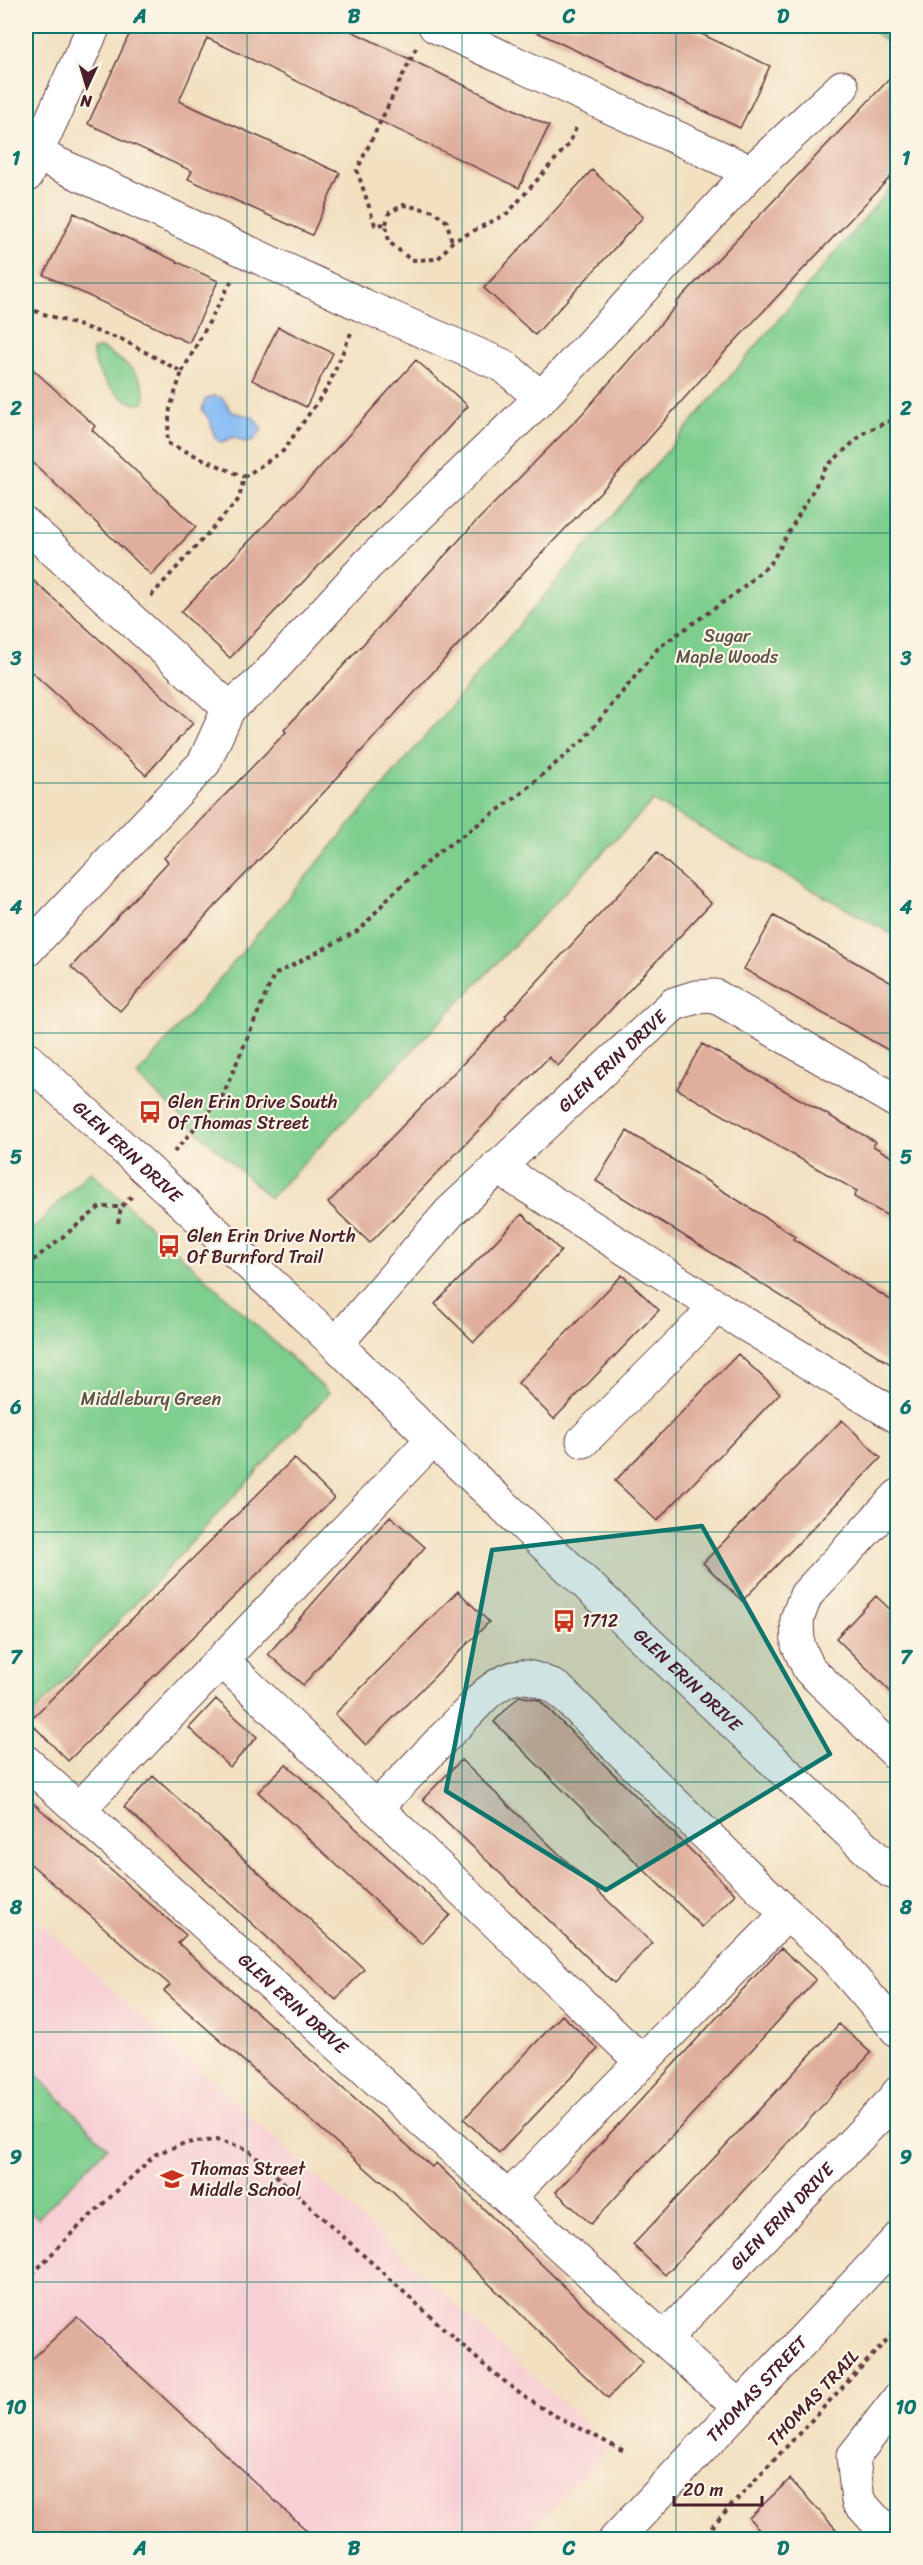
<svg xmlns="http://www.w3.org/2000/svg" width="923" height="2565" font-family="Sriracha,sans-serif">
<rect width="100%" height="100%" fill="#fcf5e5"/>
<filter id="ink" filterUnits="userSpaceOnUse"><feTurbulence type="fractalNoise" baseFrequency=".0167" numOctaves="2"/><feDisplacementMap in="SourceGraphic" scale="12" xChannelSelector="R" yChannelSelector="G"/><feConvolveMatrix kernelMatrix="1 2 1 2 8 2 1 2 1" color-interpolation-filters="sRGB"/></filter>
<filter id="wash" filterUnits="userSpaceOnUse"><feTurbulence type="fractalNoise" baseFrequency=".008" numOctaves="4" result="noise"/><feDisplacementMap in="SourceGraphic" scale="24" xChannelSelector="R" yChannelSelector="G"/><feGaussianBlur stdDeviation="1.35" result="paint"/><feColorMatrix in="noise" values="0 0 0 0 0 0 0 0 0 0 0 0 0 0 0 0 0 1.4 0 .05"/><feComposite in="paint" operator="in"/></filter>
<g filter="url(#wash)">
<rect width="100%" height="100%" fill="#f2e0c1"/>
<path fill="#f7cfd4" d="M 26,1910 L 610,2447 L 523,2539 L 26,2539 Z"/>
<path fill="#7ece8e" stroke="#64765c" stroke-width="1.5" d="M 868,26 L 897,26 L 897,52 Z
M 897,180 L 897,937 L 653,801 L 270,1198 L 137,1076 Z
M 101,348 C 121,360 150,376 144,403 C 123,409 90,370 93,350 Z
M 90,1171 L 329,1393 L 26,1722 L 26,1236 Z
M 26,2064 L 107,2147 L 38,2218 L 26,2207 Z"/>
<path fill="#86bbf5" stroke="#686d90" stroke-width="1.5" d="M 212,396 L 222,398 L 232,412 L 253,417 L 262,430 L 254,440 L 245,442 L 234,437 L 221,442 L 215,438 L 210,420 L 202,410 L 205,400 Z"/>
<g id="blocks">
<path fill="#dfae9c" d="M 133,26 L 341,26 L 549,126 L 519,188 L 207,38 L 179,101 L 340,173 L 312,235 L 188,179 L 192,171 L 88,124 Z
M 524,26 L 684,26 L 770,66 L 740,128 Z
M 897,71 L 897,170 L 724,353 L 625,466 L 523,573 L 327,789 L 211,910 L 120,1011 L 71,967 L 168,862 L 164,858 L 286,732 L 284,730 L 472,526 L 582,414 L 677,305 L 676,303 Z
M 592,170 L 643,217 L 535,335 L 484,288 Z
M 74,213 L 218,281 L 189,343 L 44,275 Z
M 278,327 L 333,353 L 306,407 L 252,380 Z
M 416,360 L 468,406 L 377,507 L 376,506 L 230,658 L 181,612 L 312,476 Z
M 26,363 L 95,426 L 92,430 L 196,527 L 151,575 L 26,456 Z
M 26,574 L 193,723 L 146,775 L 26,667 Z
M 657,853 L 711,903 L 558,1066 L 549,1057 L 370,1243 L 328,1203 L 507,1018 L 505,1016 Z
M 774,916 L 897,986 L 897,1055 L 744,969 Z
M 702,1044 L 876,1142 L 873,1146 L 897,1160 L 897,1221 L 854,1197 L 857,1191 L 677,1089 Z
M 627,1131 L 795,1236 L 793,1239 L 897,1304 L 897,1368 L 596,1181 Z
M 522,1214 L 561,1251 L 474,1342 L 435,1304 Z
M 622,1275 L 659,1310 L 554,1419 L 518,1383 Z
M 738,1354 L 780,1393 L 657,1521 L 615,1481 Z
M 842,1420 L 881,1458 L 742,1601 L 703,1563 Z
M 294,1458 L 334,1498 L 68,1761 L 29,1721 Z
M 390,1516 L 425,1547 L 303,1685 L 268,1654 Z
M 458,1591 L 489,1622 L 366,1745 L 335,1714 Z
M 876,1596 L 897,1616 L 897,1698 L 836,1638 Z
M 519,1696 L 539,1700 L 735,1894 L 702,1927 L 494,1722 Z
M 216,1699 L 257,1737 L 230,1767 L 189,1728 Z
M 461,1760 L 652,1943 L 614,1983 L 423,1799 Z
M 286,1764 L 450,1915 L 422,1944 L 258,1792 Z
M 153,1776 L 364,1969 L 336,2000 L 124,1807 Z
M 26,1797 L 186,1935 L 178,1943 L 432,2167 L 436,2163 L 643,2362 L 608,2398 L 381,2180 L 380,2181 L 164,1991 L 170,1985 L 26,1860 Z
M 781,1948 L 816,1980 L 591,2224 L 556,2192 Z
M 562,2015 L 598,2049 L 499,2153 L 464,2119 Z
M 839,2024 L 871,2053 L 665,2275 L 633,2245 Z
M 77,2317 L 317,2540 L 26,2540 L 26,2365 Z
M 790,2479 L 846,2540 L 769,2540 L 749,2518 Z"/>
</g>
</g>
<g filter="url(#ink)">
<use href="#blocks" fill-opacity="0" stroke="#633c42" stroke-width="1.5"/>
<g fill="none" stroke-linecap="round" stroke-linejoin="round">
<g stroke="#633c42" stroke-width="35">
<g id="minor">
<path d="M 435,26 L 751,172"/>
<path d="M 36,154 L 362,305 L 504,366 L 541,398"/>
<path d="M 26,176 L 94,26"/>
<path d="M 26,525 L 229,708"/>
<path d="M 26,951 L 204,763 L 229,708 L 260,683 L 368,564 L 541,398 L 751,172 L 842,87"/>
<path id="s1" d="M 26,1058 L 336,1344 L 433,1439 L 890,1871 L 898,1874"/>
<path d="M 497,1167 L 717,1307 L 898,1417"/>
<path id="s2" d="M 336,1344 L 450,1212 L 674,1004 L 696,997 L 715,996 L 898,1102"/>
<path d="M 583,1441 L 717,1307"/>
<path d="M 898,1496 L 806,1595 L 797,1619 L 798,1645 L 809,1669 L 898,1755"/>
<path d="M 222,1660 L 642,2062"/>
<path id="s3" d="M 26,1762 L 739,2407"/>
<path d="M 376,1808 L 486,1694 C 514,1671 527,1673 558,1689 L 787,1914 L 829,1951 L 898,2031"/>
<path d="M 79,1809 L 433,1439"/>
<path d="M 508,2198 L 787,1914"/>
<path id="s4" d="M 664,2339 L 894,2100 L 898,2093"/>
<path id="s5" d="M 615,2540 L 898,2239"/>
<path d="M 893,2540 L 858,2501 L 853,2457 L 898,2399"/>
</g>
</g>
<path stroke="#633c42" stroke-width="4" stroke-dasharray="4.5 4.5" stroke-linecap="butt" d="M 416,48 L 357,170 L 375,225 L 386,224 L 389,242 L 411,260 L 438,259 L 452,242 L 508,213 L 568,145 L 577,126
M 386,224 L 389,213 L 403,205 L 434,211 L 447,222 L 452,242
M 26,308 L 123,340 L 182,372 L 170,408 L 167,443 L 244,477
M 182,372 L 233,278
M 151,596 L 239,499 L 244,477 L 283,451 L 328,387 L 351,333
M 174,1152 L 223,1095 L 274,975 L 361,929 L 389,897 L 439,852 L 518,796 L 584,739 L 659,647 L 735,594 L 771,563 L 827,466 L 865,432 L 898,417
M 118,1223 L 121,1207
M 26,1266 L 100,1207 L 121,1207 L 132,1196
M 26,2281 L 69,2236 L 156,2154 L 185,2143 L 217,2140 L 247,2149 L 484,2365 L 523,2396 L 550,2413 L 624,2451
M 699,2540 L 898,2328"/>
<use href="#minor" stroke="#fff" stroke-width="33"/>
</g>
</g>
<path fill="#0f766e" fill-opacity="0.2" stroke="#0f766e" stroke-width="4.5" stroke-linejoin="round" d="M 702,1526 L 830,1754 L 606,1890 L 446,1791 L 492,1550 Z"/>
<path fill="none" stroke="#0f766e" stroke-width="1.5" stroke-opacity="0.55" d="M 247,26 L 247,2540M 462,26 L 462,2540M 676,26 L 676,2540M 26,283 L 898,283M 26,533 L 898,533M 26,783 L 898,783M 26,1033 L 898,1033M 26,1282 L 898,1282M 26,1532 L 898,1532M 26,1782 L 898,1782M 26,2032 L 898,2032M 26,2282 L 898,2282"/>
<defs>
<g id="bus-bare" transform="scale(1.8)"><path d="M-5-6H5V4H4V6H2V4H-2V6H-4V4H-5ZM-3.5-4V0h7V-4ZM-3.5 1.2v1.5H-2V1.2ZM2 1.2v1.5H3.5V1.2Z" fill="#c8321e" stroke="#fcf5e5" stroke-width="2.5" paint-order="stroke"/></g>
<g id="school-bare" transform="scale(1.8)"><path d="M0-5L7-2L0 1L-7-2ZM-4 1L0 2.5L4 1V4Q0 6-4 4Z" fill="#c8321e" stroke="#fcf5e5" stroke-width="2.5" paint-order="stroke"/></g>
</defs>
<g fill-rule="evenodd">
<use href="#bus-bare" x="150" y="1112"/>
<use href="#bus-bare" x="169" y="1246"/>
<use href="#bus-bare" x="564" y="1621"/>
<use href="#school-bare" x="172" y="2179"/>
</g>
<g text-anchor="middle" stroke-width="4.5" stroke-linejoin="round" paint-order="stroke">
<g font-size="18" fill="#5a5449" stroke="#fcf5e5">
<text x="727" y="642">Sugar<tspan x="727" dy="21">Maple Woods</tspan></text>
<text x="151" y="1405">Middlebury Green</text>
</g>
<g font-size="18" fill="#4a1f2b" stroke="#fcf5e5">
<text dy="6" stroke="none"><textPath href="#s2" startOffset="396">GLEN ERIN DRIVE</textPath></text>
<text dy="6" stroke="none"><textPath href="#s1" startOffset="138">GLEN ERIN DRIVE</textPath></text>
<text dy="6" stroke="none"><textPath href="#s1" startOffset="908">GLEN ERIN DRIVE</textPath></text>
<text dy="6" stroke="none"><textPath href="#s3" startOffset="360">GLEN ERIN DRIVE</textPath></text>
<text dy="6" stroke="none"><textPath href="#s4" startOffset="170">GLEN ERIN DRIVE</textPath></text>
<text dy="6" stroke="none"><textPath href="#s5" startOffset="207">THOMAS STREET</textPath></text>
<text transform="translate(813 2398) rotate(-47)" y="6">THOMAS TRAIL</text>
</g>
<g font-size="18" fill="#4a1f2b" stroke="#fcf5e5" text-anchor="start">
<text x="168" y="1108">Glen Erin Drive South<tspan x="168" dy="21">Of Thomas Street</tspan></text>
<text x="187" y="1242">Glen Erin Drive North<tspan x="187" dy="21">Of Burnford Trail</tspan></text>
<text x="582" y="1627">1712</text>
<text x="190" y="2175">Thomas Street<tspan x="190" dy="21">Middle School</tspan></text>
</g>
</g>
<rect width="923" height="2565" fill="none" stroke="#fcf5e5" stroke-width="66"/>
<g transform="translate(87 87) rotate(184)" stroke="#fcf5e5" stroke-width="4.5" paint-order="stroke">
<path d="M0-4.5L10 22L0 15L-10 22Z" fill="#4a1f2b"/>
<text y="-9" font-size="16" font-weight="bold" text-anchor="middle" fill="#4a1f2b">N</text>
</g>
<path d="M674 2496v9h88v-9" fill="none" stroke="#4a1f2b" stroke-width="3"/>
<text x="683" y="2496" font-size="18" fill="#4a1f2b" stroke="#fcf5e5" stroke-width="4.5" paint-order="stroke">20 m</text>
<rect x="33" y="33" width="857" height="2499" fill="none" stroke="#0f766e" stroke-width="2"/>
<g font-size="20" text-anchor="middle" font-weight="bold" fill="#0f766e">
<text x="140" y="23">A</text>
<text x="354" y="23">B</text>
<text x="569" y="23">C</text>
<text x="783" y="23">D</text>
<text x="16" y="165">1</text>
<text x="906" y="165">1</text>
<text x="16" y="415">2</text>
<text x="906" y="415">2</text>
<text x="16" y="665">3</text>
<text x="906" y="665">3</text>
<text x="16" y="914">4</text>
<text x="906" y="914">4</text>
<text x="16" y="1164">5</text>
<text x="906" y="1164">5</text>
<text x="16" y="1414">6</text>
<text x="906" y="1414">6</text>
<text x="16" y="1664">7</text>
<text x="906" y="1664">7</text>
<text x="16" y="1914">8</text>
<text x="906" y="1914">8</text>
<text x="16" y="2164">9</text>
<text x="906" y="2164">9</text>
<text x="16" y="2414">10</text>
<text x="906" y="2414">10</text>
<text x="140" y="2555">A</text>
<text x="354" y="2555">B</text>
<text x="569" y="2555">C</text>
<text x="783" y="2555">D</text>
</g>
</svg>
